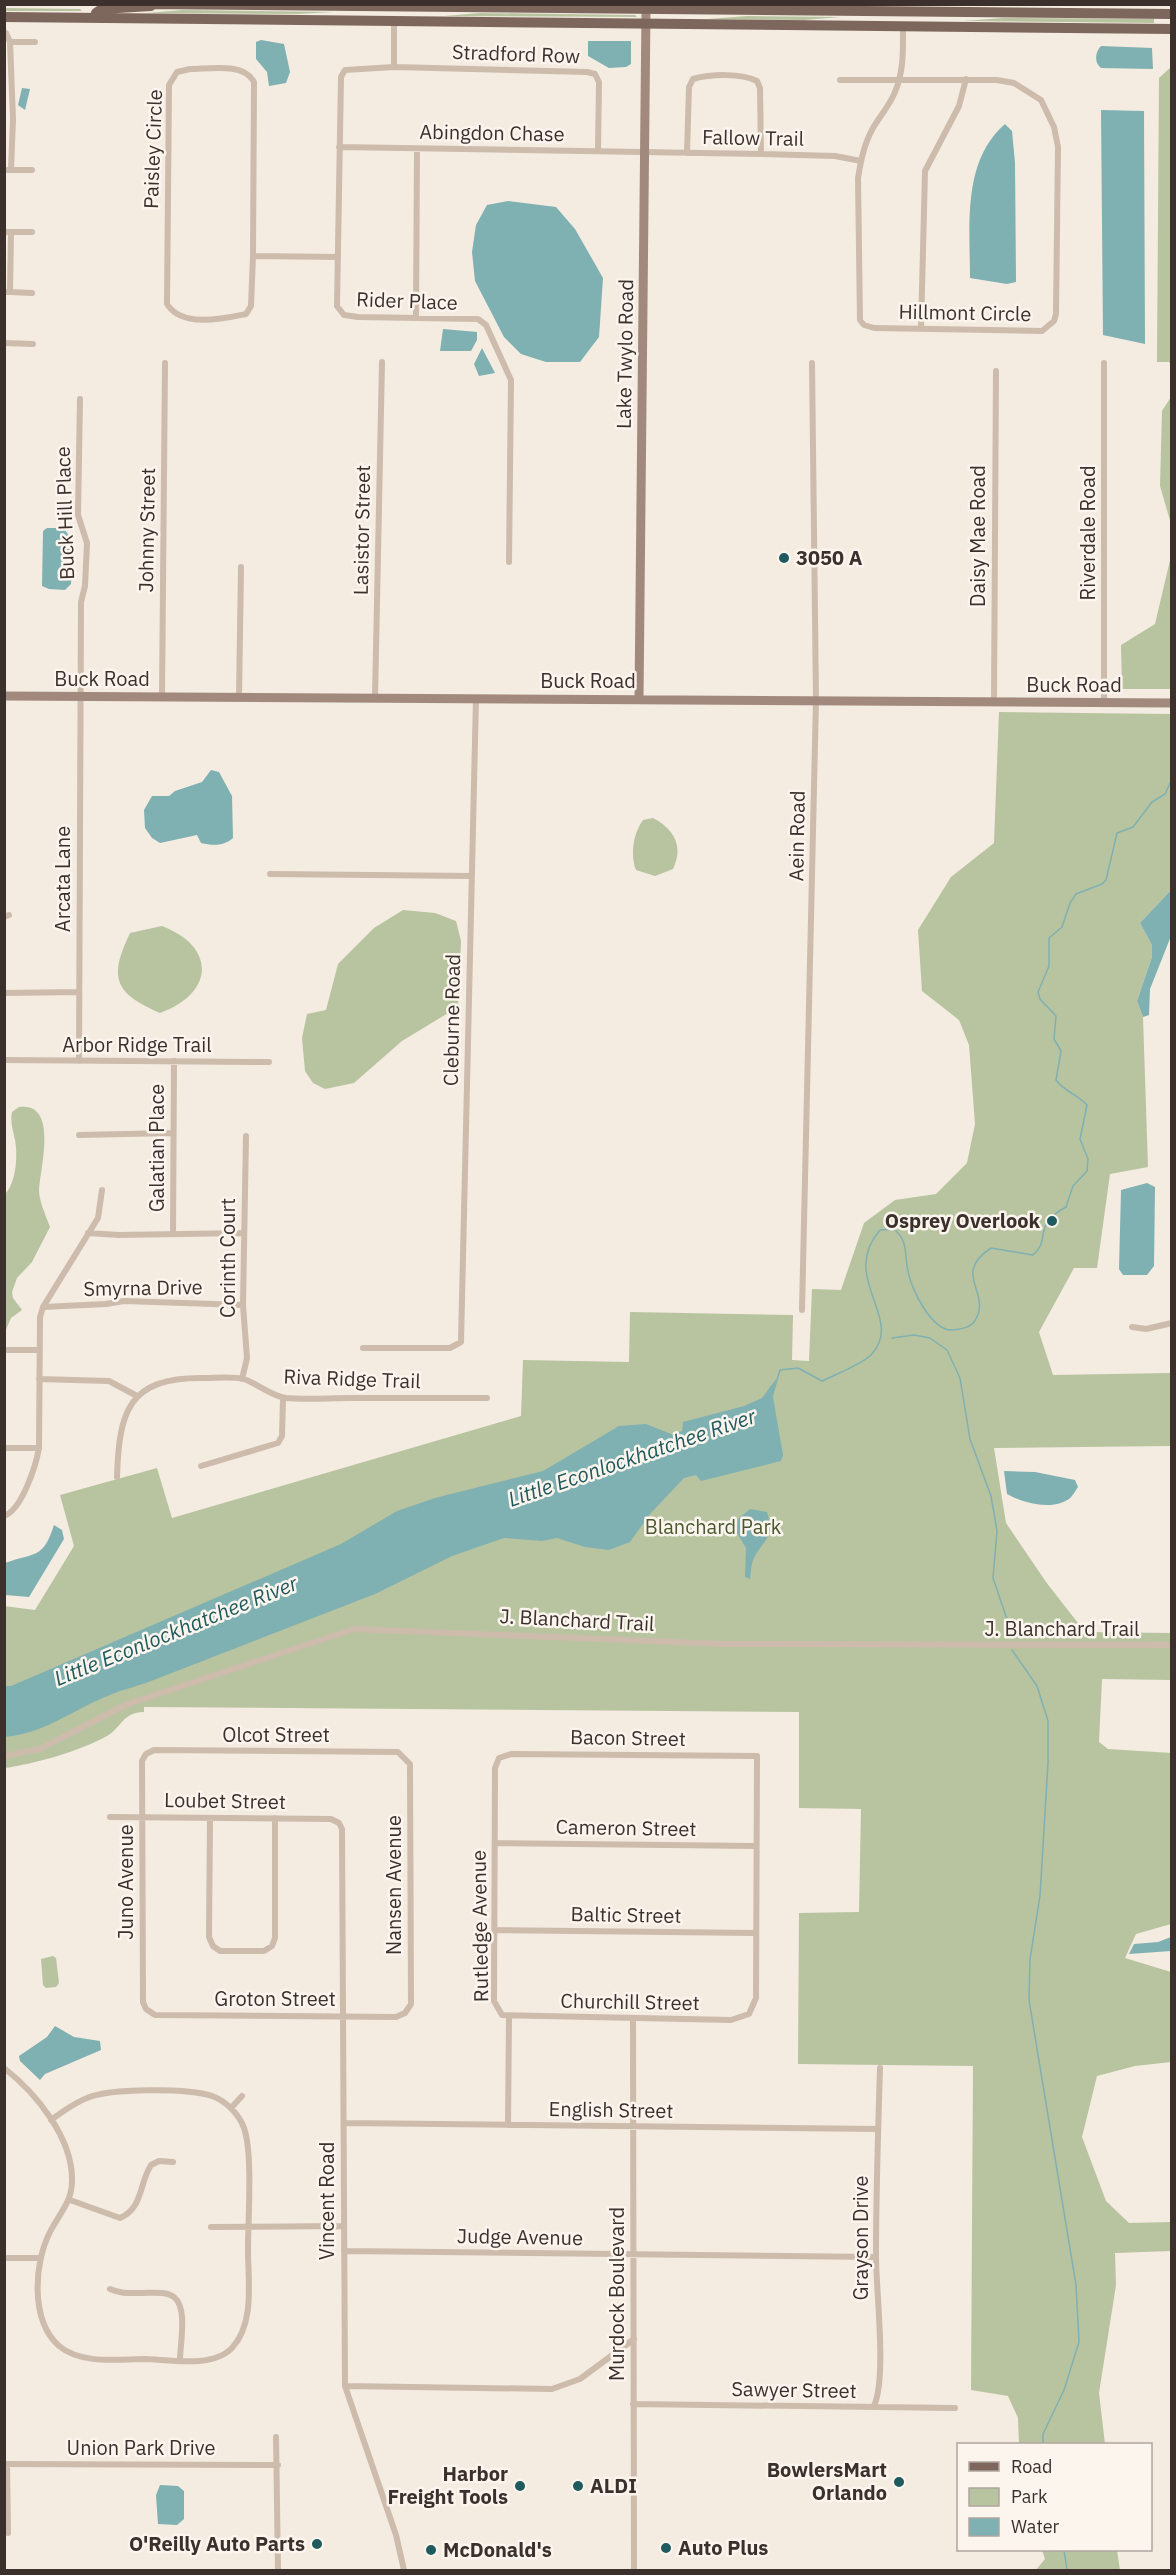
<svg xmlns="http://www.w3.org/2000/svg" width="1176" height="2575" font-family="'IBM Plex Sans',sans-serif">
<rect width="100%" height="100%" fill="#f4ebe1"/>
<path fill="#b8c4a0" d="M 5,8 L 80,9 L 82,11 L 5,11 Z
M 183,10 L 333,12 L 297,14 L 147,13 Z
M 480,13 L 635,15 L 637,17 L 445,16 Z
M 747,16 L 841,17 L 804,20 L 708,19 Z
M 1003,18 L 1154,19 L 1154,23 L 963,21 Z
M 1171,67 L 1171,365 L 1169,362 L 1157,362 L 1159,78 Z
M 1171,397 L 1171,524 L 1160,486 L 1162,411 Z
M 1171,556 L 1171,689 L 1122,689 L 1121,645 L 1155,624 Z
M 999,712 L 1171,714 L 1171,890 L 1140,923 L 1152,945 L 1152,957 L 1137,1001 L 1143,1017 L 1148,1167 L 1110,1174 L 1097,1268 L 1074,1268 L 1039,1332 L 1053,1375 L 1171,1373 L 1171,1446 L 994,1448 L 1006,1523 L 1046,1582 L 1085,1632 L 1171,1633 L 1171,1680 L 1102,1679 L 1099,1742 L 1108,1749 L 1172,1753 L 1171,1924 L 1136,1934 L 1125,1958 L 1171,1972 L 1171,2062 L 1135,2066 L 1097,2076 L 1082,2137 L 1106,2201 L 1129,2223 L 1171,2222 L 1171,2251 L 1115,2253 L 1116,2285 L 1099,2393 L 1105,2444 L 1019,2444 L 1018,2418 L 1008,2396 L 971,2390 L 973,2066 L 798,2064 L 799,1913 L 859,1912 L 861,1809 L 799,1808 L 799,1712 L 144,1707 L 144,1712 C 123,1712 122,1727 107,1736 C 80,1751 34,1764 5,1768 L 4,1606 L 35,1610 L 74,1546 L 60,1495 L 157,1468 L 172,1518 L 521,1416 L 523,1360 L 629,1362 L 630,1312 L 793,1315 L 792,1360 L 809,1361 L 812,1289 L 841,1290 L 864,1223 L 895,1200 L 936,1194 L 967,1163 L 975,1124 L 969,1045 L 959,1020 L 922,991 L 918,930 L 951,877 L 994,843 Z
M 653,818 C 674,829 684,846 673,869 L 655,876 L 636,870 C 630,855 633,834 643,820 Z
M 403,910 L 435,913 L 456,921 L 461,941 L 458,1007 L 402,1041 L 354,1083 L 325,1089 L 313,1083 L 305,1071 L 302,1038 L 307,1014 L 326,1010 L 338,964 L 374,928 Z
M 162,926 C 217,947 214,994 160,1013 C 115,993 108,979 130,933 Z
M 19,1107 C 59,1101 40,1169 39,1190 C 39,1201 46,1216 50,1227 L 32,1262 L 17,1278 L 12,1292 L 13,1298 L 22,1310 L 11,1318 L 5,1332 L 5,1194 C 16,1183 18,1156 15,1140 C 13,1130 10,1123 12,1112 Z
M 53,1956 L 56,1958 L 59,1983 L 56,1987 L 46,1988 L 43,1985 L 41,1959 Z
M 1042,2550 L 1117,2550 L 1120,2570 L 1036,2570 L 1045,2559 Z"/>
<path fill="#7fb0b2" d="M 261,40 L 284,44 L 290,72 L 286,83 L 269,86 L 267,72 L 256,59 L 256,42 Z
M 588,41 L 631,41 L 631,64 L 626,67 L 609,68 L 588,56 Z
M 1101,46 L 1152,48 L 1153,69 L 1101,68 C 1094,63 1095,52 1101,46 Z
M 22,88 L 30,89 L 25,110 L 18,105 Z
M 1101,110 L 1144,111 L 1145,344 L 1103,335 Z
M 1005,124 L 1012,131 L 1015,163 L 1016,282 L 1007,284 L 970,278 C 970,226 962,161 1005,124 Z
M 508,201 L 556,207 L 575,229 L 603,278 L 599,337 L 580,362 L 546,362 L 521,354 L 504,337 L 475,281 L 472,252 L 476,225 L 487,205 Z
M 443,329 L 477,332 L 477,340 L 471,351 L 440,351 Z
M 482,348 L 495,373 L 479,376 L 474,364 Z
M 47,528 L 63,528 C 78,543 72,564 71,584 L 65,590 L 49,589 L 42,586 L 43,531 Z
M 211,770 L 219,772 L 232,796 L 233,838 C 224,846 213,846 201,843 L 197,835 L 160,843 L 152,838 L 145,828 L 144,810 L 152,796 L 169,796 L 175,791 L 202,782 Z
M 1171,890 L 1171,936 L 1150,989 L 1149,1015 L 1143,1017 L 1137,1001 L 1152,957 L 1152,945 L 1140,923 Z
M 1147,1183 L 1155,1187 L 1154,1266 L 1147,1275 L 1123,1275 L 1119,1269 L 1121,1190 Z
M 776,1379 L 773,1397 L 783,1455 L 781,1461 L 701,1481 L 696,1475 L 684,1478 L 650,1514 L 630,1542 L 609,1550 L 585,1547 L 557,1538 L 542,1541 L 504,1538 L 452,1556 L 375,1594 L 146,1683 C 134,1687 121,1690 110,1695 C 73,1709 47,1733 5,1737 L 5,1686 L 11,1686 L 341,1544 L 397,1511 L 435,1498 L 543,1471 L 619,1426 L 646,1424 L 671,1434 L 682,1431 L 683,1422 L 744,1406 L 762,1398 Z
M 1004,1471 L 1035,1472 L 1075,1480 L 1078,1487 C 1076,1490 1072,1497 1069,1499 C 1051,1511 1023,1503 1007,1494 Z
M 750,1509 L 767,1512 C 775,1537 766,1537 755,1556 C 751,1562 751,1572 750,1579 L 745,1577 L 746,1548 L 737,1533 L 738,1519 Z
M 54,1525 L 62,1530 L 64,1539 L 29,1597 L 5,1595 L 5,1563 C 36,1552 43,1559 54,1525 Z
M 1171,1937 L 1171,1951 L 1129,1954 L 1134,1944 L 1158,1942 Z
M 55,2026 L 74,2037 L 100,2041 L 101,2050 L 45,2074 L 40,2080 L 20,2061 L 19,2056 L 47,2037 Z
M 160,2485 L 178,2486 L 184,2491 L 184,2519 L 177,2525 L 158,2524 L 156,2495 Z"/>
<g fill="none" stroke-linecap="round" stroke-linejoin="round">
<path stroke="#7fb0b2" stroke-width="1.5" d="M 1172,628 L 1172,637
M 892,1338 L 914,1335 L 930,1338 L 947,1350 L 960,1378 L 970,1439 L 991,1496 L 997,1531 L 993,1578 L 1012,1634
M 773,1393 L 780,1370 L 798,1368 L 822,1381 C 836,1374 859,1366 871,1355 C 906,1318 838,1279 880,1230 L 894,1229 C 909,1242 904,1254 908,1271 C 911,1289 932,1332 953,1330 C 961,1329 969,1328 974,1322 C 994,1293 950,1275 991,1248 L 1033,1255 C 1052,1239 1031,1226 1066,1207 L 1073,1186 L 1087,1171 L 1088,1159 L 1080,1139 L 1087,1105 C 1077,1094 1065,1092 1056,1080 L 1061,1051 L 1054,1039 L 1056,1016 L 1040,999 L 1038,992 L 1049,966 L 1049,938 L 1062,927 L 1070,903 L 1076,894 L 1102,884 L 1106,880 L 1117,833 L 1133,827 L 1152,802 L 1165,794 L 1171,781 L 1172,758
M 1012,1650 L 1037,1686 L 1048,1721 L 1048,1763 L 1040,1896 L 1030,1959 L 1029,2000 L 1076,2285 L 1079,2342 L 1064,2390 L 1043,2434 L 1043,2444
M 1064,2550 L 1067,2570"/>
<path stroke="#cdbbac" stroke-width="6" d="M 394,21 L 394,67
M 10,42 L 35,42
M 190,69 C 209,69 244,62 254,82 L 253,256 L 251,306 L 246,314 C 222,319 182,328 167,304 L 169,85 L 177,72 Z
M 840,80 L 997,80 L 1014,83 L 1041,100 L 1054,127 L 1058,147 L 1056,314 L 1054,321 L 1042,331 L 874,328 L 864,325 L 860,320 L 858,178 C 861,160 864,144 873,128 C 880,116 890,105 895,92 C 904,71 903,49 903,27
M 339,147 L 761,154 L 835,156 L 861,161
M 687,153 L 689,87 L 693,79 C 711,74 741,73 757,81 L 760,88 L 761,154
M 4,170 L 11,170 L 13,119 L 10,42 L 6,33
M 11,170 L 32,170
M 4,232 L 11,232 L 10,292 L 4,292
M 11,232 L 32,232
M 253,256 L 338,257
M 10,292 L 32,293
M 416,317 L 417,149
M 921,329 L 925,171 L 959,106 L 966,79
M 4,343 L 33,344
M 509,562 L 511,380 L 486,325 L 478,319 L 358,317 L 344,315 L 337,306 L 341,77 L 345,70 L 394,67 L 587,72 L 595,74 L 599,82 L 598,150
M 162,697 L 165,363
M 239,698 L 241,567
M 375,698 L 382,362
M 994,702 L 996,371
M 1104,703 L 1104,363
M 270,874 L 472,876
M 4,917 L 9,915
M 4,993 L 79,992
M 4,1060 L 269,1062
M 79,1061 L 81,602 L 85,586 L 87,543 L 78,515 L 80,399
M 79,1135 L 173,1133
M 88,1233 L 119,1235 L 244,1233
M 173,1234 L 174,1061
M 43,1307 L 106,1304 L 124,1301 L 243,1305
M 802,1310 L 816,700 L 812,363
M 1132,1327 L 1146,1329 L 1172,1323
M 363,1348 L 450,1348 L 461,1342 L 476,698
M 4,1350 L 39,1350
M 39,1379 L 109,1381 L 137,1396
M 242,1379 L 247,1358 L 243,1305 L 246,1136
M 4,1448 L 39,1448
M 201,1466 L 278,1443 L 282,1436 L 283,1398
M 117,1477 C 119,1412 128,1377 203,1378 C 215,1378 232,1376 244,1379 C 258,1384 271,1396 286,1398 C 306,1400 329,1398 350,1398 C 396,1398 441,1398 487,1398
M 4,1516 C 22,1510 36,1465 39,1448 L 40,1317 L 43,1307 L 98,1218 L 102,1190
M 154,1750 L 398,1752 L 410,1764 L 411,2004 L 405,2013 L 396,2017 L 155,2015 L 146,2009 L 143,2002 L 142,1761 L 146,1754 Z
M 511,1754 L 757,1756 L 756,1998 L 749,2014 L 731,2020 L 502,2015 L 494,2001 L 495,1768 L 499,1758 Z
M 4,1756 L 40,1749 L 125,1705 L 354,1629 L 725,1644 L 1172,1645
M 110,1817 L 331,1819 L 339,1823 L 342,1829 L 345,2386 L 396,2535 L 404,2570
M 210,1818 L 209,1937 L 213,1946 L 220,1951 L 264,1951 L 272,1946 L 275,1938 L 275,1818
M 495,1843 L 756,1846
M 495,1930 L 756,1933
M 633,2018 L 634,2570
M 4,2068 C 36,2093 73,2138 72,2181 C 72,2202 59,2214 50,2232 C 34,2263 30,2320 59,2346 C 82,2365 119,2359 146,2359 C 170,2360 213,2368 232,2348 C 255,2323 248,2281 248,2249 C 248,2220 253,2153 244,2128 C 239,2114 226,2101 212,2096 C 188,2088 110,2088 87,2098 C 74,2103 62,2112 51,2120
M 231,2108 L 242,2096
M 344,2123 L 878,2129
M 508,2125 L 509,2017
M 70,2200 L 120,2218 C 143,2208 139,2184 151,2165 L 159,2161 L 173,2162
M 211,2227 L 344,2226
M 344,2251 L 876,2257
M 4,2258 L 41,2258
M 110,2289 C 121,2294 130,2293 142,2293 C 152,2293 166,2291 174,2297 C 188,2308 180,2344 180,2360
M 345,2386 L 552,2389 L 580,2379 L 634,2339
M 633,2404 L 955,2408
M 874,2406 C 887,2377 876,2292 876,2256 C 876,2193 878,2131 880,2068
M 276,2437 L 278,2570
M 4,2464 L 278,2465
M 7,2464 L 8,2533"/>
<path stroke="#a18a7d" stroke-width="9" d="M 4,696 L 1172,703
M 639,699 L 646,9"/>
<path stroke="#7d675c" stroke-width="10" d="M 144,4 L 1172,14
M 4,17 L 1172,29
M 95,18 L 96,13 L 102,9 L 151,6"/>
</g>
<g fill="#1f5a5e" stroke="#fbf5ee" stroke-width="2">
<circle cx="784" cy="558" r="6"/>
<circle cx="1052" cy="1221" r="6"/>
<circle cx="899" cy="2482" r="6"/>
<circle cx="520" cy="2486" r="6"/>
<circle cx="578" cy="2486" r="6"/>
<circle cx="317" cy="2544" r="6"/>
<circle cx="666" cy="2548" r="6"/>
<circle cx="431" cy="2550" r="6"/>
</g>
<g text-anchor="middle" stroke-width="5" stroke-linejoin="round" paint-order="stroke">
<g font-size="20" fill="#3b302b" stroke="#fbf5ee">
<text transform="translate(516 54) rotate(2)" y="7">Stradford Row</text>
<text transform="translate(492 133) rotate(1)" y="7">Abingdon Chase</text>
<text transform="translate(753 138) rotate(1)" y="7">Fallow Trail</text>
<text transform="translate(153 149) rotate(-88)" y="7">Paisley Circle</text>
<text transform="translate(407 301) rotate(2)" y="7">Rider Place</text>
<text transform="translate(965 313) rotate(1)" y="7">Hillmont Circle</text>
<text transform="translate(625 354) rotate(-89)" y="7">Lake Twylo Road</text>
<text transform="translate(65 513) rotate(-92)" y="7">Buck Hill Place</text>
<text transform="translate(147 530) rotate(-89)" y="7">Johnny Street</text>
<text transform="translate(362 530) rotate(-89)" y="7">Lasistor Street</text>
<text transform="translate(1088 533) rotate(-90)" y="7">Riverdale Road</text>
<text transform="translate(978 536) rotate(-90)" y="7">Daisy Mae Road</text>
<text x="102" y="686">Buck Road</text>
<text x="588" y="688">Buck Road</text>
<text x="1074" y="692">Buck Road</text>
<text transform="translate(797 836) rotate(-89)" y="7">Aein Road</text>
<text transform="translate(63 879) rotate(-90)" y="7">Arcata Lane</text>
<text transform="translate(452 1020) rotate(-89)" y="7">Cleburne Road</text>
<text x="137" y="1052">Arbor Ridge Trail</text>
<text transform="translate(157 1148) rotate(-90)" y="7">Galatian Place</text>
<text transform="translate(228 1258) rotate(-90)" y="7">Corinth Court</text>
<text transform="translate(143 1288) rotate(-1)" y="7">Smyrna Drive</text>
<text transform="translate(352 1379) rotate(2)" y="7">Riva Ridge Trail</text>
<text transform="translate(577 1620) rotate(3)" y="7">J. Blanchard Trail</text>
<text x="1062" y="1636">J. Blanchard Trail</text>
<text x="276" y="1742">Olcot Street</text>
<text transform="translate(628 1738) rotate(1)" y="7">Bacon Street</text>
<text transform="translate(225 1801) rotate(1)" y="7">Loubet Street</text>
<text transform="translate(626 1828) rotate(1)" y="7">Cameron Street</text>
<text transform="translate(126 1882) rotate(-90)" y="7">Juno Avenue</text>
<text transform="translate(394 1885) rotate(-90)" y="7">Nansen Avenue</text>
<text transform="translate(626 1915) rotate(1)" y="7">Baltic Street</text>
<text transform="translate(480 1926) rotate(-91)" y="7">Rutledge Avenue</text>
<text x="275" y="2006">Groton Street</text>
<text transform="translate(630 2002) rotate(1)" y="7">Churchill Street</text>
<text transform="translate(611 2110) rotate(1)" y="7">English Street</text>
<text transform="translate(327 2201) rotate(-90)" y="7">Vincent Road</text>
<text transform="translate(520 2237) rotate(1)" y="7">Judge Avenue</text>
<text transform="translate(861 2238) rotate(-90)" y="7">Grayson Drive</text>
<text transform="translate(617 2294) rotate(-90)" y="7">Murdock Boulevard</text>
<text transform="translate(794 2390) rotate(1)" y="7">Sawyer Street</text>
<text x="141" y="2455">Union Park Drive</text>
</g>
<g font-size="20" font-weight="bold" fill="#3b302b" stroke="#fbf5ee" text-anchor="start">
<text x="796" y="565">3050 A</text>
<text x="1040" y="1228" text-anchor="end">Osprey Overlook</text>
<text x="887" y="2477" text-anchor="end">BowlersMart<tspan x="887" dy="23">Orlando</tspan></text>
<text x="508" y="2481" text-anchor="end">Harbor<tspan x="508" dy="23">Freight Tools</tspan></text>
<text x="590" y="2493">ALDI</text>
<text x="305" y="2551" text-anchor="end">O'Reilly Auto Parts</text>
<text x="678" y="2555">Auto Plus</text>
<text x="443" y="2557">McDonald's</text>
</g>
<g font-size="20" fill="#4a5a2e" stroke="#fbf5ee">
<text x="713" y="1534">Blanchard Park</text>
</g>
<g font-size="21" font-style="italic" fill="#1f5a5e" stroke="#fbf5ee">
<text transform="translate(632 1458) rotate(-19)" y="7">Little Econlockhatchee River</text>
<text transform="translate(176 1631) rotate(-22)" y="7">Little Econlockhatchee River</text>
</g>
</g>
<rect width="1176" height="2575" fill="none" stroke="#3b302b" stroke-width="12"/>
<rect x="957" y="2443" width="195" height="108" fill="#fbf5ee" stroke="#aea6a0" stroke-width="1.5"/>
<rect x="969" y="2462" width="30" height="9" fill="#7d675c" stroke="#aea6a0" stroke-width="1.5"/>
<text x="1011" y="2473" font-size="18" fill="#3b302b">Road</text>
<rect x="969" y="2488" width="30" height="18" fill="#b8c4a0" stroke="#aea6a0" stroke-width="1.5"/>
<text x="1011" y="2503" font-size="18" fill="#3b302b">Park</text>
<rect x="969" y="2518" width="30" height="18" fill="#7fb0b2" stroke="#aea6a0" stroke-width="1.5"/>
<text x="1011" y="2533" font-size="18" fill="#3b302b">Water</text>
</svg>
